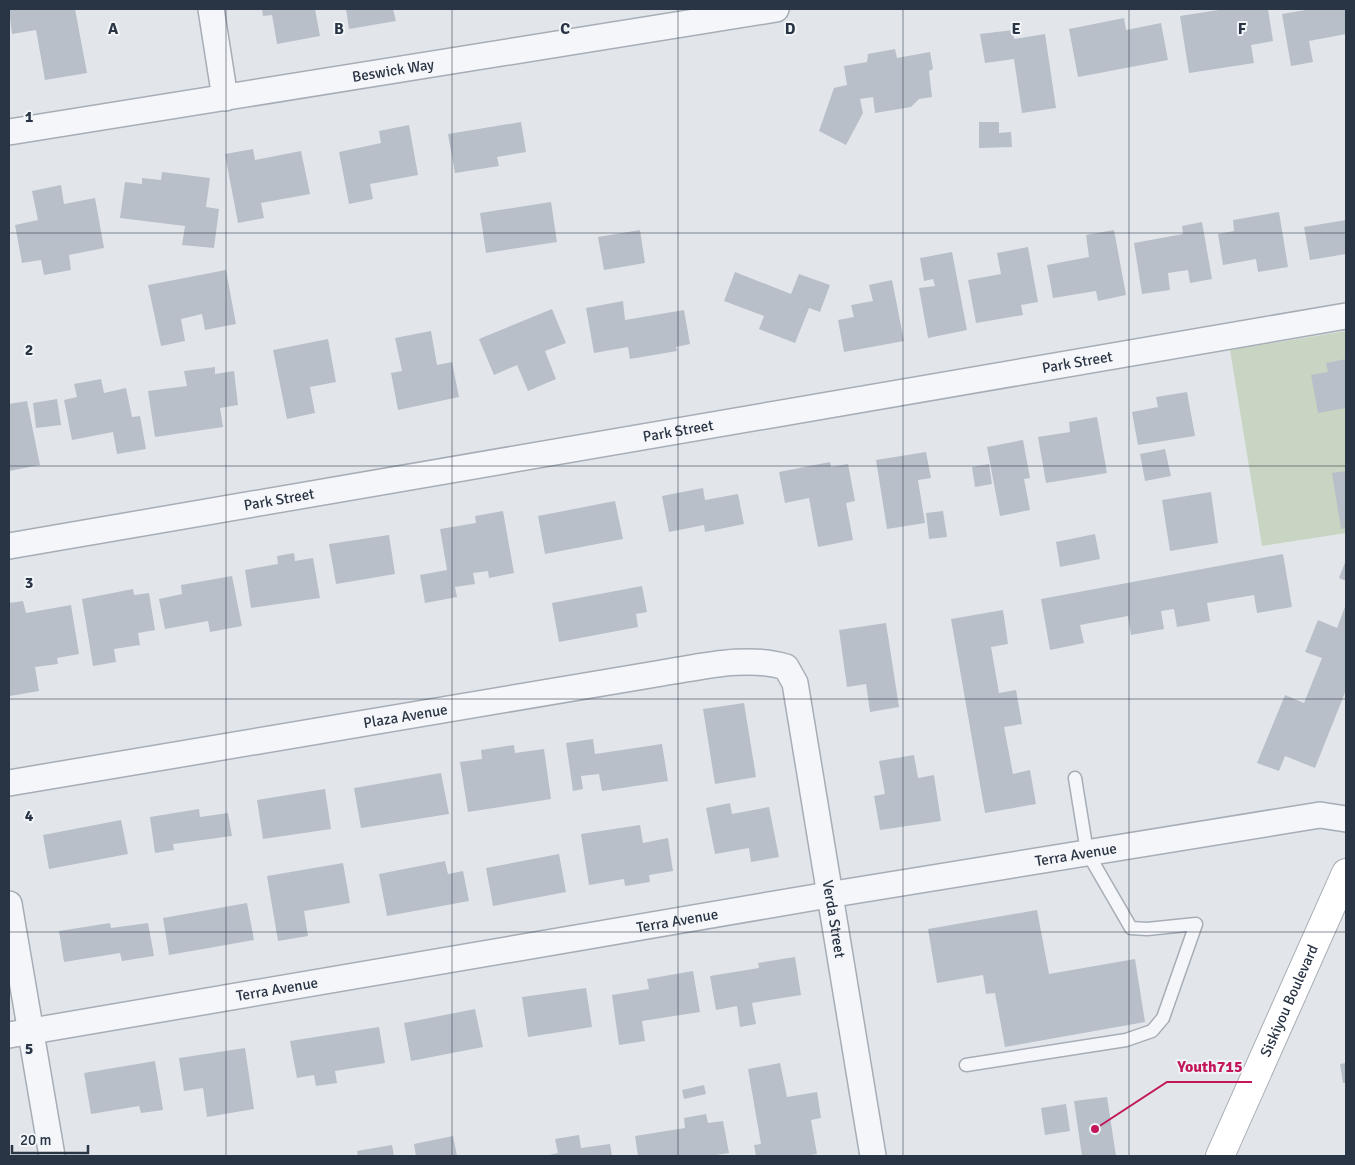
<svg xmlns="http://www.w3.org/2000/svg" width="1355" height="1165" font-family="Signika,sans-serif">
<rect width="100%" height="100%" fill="#e2e6eb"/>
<path fill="#c8d5c2" d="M 1346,331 L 1346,533 L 1262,546 L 1230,350 Z"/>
<path fill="#b8bfc9" d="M 9,9 L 75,9 L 87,73 L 45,80 L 36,30 L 12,34 Z
M 262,9 L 315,9 L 320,36 L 277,44 L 272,15 L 263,16 Z
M 346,9 L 393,9 L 396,21 L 349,29 Z
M 1225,9 L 1268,9 L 1273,41 L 1251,45 L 1254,63 L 1189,73 L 1180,16 Z
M 1312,9 L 1346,9 L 1346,34 L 1309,41 L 1313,62 L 1291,66 L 1282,14 Z
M 1124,18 L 1126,30 L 1161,23 L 1168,60 L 1078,77 L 1069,29 Z
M 1013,30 L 1014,39 L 1045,34 L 1056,108 L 1022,113 L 1014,59 L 985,63 L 980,34 Z
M 895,49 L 897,58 L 930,52 L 933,69 L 929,71 L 932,97 L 919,99 L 911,107 L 875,113 L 873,97 L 860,99 L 863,113 L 846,145 L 819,131 L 834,88 L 847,85 L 844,66 L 867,62 L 868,54 Z
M 521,122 L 526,152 L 497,157 L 499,166 L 455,173 L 448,134 Z
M 979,122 L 999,122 L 999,133 L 1011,132 L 1012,147 L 979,148 Z
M 409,125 L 418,175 L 370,184 L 373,199 L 349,204 L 339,152 L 381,143 L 379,131 Z
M 253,149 L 255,160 L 301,151 L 310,194 L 261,203 L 264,218 L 238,223 L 225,154 Z
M 162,172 L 210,178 L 206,207 L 219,209 L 214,248 L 182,245 L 185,226 L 120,218 L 125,182 L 142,184 L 142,178 L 161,180 Z
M 61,185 L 64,204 L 95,198 L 104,248 L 69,255 L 71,270 L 44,275 L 41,260 L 22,263 L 15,225 L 38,220 L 32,191 Z
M 551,202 L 557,242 L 486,253 L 480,213 Z
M 1279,212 L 1288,267 L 1258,272 L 1256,259 L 1223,265 L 1218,234 L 1234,231 L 1233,220 Z
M 1346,220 L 1346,254 L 1310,260 L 1304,227 Z
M 1202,222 L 1212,279 L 1190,283 L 1188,270 L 1168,273 L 1170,290 L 1142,294 L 1134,243 L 1183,234 L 1182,226 Z
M 640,230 L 645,263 L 604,270 L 598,237 Z
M 1114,230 L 1126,295 L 1098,301 L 1096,291 L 1053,298 L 1047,265 L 1089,257 L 1086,235 Z
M 1028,247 L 1038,302 L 1021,305 L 1023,315 L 976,323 L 968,280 L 1001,274 L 997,253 Z
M 952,252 L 967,330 L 928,338 L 919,288 L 935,286 L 933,279 L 924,281 L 920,258 Z
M 226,270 L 236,324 L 205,330 L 202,314 L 181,319 L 185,341 L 161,346 L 148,285 Z
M 735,272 L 791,294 L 799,274 L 830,285 L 820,312 L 809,308 L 795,343 L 759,329 L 764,316 L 724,301 Z
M 892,280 L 904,341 L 844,352 L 838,320 L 854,317 L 851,305 L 873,301 L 869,285 Z
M 623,301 L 625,320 L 684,310 L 690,344 L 676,347 L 677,351 L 630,359 L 628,347 L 594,353 L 586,308 Z
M 552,309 L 566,343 L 545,351 L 556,379 L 528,391 L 517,365 L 494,375 L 479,339 Z
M 431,331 L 437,365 L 452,362 L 459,397 L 398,410 L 391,373 L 402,371 L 395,338 Z
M 328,339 L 336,382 L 310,387 L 315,413 L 287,419 L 273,350 Z
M 1346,359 L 1346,408 L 1318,413 L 1311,375 L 1328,372 L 1326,363 Z
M 215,367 L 215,374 L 234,371 L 238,405 L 220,408 L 223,427 L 155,437 L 148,391 L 187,386 L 184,371 Z
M 101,379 L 104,393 L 126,388 L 132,417 L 140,416 L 146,449 L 117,454 L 113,432 L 72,440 L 64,400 L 77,397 L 74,384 Z
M 1187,392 L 1195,436 L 1138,445 L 1132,412 L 1158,407 L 1156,397 Z
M 57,399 L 61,425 L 36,428 L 33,403 Z
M 27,401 L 40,465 L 9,471 L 9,404 Z
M 1097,417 L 1107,473 L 1046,483 L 1038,437 L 1070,432 L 1069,422 Z
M 1023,440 L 1030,478 L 1024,479 L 1030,510 L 1000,516 L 987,447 Z
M 1165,449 L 1171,476 L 1145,481 L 1140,454 Z
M 926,452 L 931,478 L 918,480 L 925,523 L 887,529 L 876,460 Z
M 830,462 L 831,467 L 848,464 L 855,501 L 846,503 L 853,540 L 818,547 L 809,498 L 785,503 L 779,472 Z
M 989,464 L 992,484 L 975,487 L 972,467 Z
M 1346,471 L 1346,528 L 1341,529 L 1332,473 Z
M 703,488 L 705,500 L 738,494 L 744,524 L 705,532 L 704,525 L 669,532 L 662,496 Z
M 1211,492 L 1218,543 L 1170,551 L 1162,500 Z
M 615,501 L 623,539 L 545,554 L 538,516 Z
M 503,511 L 514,573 L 489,578 L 488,571 L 473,573 L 475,584 L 455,587 L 457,597 L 425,603 L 420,575 L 447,570 L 440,529 L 476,523 L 475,516 Z
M 943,511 L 947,537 L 929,539 L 926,513 Z
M 1095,534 L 1100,559 L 1060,567 L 1056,542 Z
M 389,535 L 395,574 L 336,584 L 329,544 Z
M 294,553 L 295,561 L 313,558 L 320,598 L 251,608 L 245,570 L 278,564 L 277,556 Z
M 1283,554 L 1292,607 L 1257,613 L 1254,595 L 1207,603 L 1210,621 L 1177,627 L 1174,609 L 1161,611 L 1164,629 L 1131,635 L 1128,616 L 1080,625 L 1084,643 L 1050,650 L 1041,599 Z
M 1346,560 L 1346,581 L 1339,578 Z
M 232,576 L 242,626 L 210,632 L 208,621 L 165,629 L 159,599 L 182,594 L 181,585 Z
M 642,586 L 647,612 L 636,614 L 638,627 L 559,642 L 552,603 Z
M 133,589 L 134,595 L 149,593 L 155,630 L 138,633 L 140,645 L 114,649 L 116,662 L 93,666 L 82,599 Z
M 23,601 L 26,613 L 71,605 L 79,654 L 57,658 L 58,664 L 35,667 L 39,691 L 10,696 L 9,603 Z
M 1346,604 L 1346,690 L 1315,768 L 1285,756 L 1279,771 L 1257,763 L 1285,695 L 1304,703 L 1322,658 L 1305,652 L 1318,620 L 1337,628 Z
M 1003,610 L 1008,644 L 991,647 L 999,693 L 1016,690 L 1022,724 L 1004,727 L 1013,774 L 1030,770 L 1036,804 L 985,813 L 951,619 Z
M 886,623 L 899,707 L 870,712 L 866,684 L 847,687 L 839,630 Z
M 744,703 L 756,777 L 715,784 L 703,709 Z
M 593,739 L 595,754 L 662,744 L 668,781 L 602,791 L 599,774 L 581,776 L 583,789 L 573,791 L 566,743 Z
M 514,745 L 515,753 L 544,749 L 551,799 L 468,812 L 460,762 L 482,759 L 481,750 Z
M 914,755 L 918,778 L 934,775 L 941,821 L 880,830 L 874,796 L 885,794 L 879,761 Z
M 441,773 L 449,814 L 361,828 L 354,788 Z
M 325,789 L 331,829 L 263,839 L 257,800 Z
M 730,803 L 732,814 L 769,807 L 779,857 L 751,862 L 749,848 L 715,854 L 706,808 Z
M 199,809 L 200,817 L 228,813 L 232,836 L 173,844 L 174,850 L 155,853 L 150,817 Z
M 121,820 L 128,854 L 49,869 L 43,835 Z
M 640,825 L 643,843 L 668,838 L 673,871 L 649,875 L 650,882 L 625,886 L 624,879 L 589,885 L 581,834 Z
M 559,854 L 566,892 L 493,906 L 486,868 Z
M 445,861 L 448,874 L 463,871 L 469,901 L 387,916 L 379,874 Z
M 343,863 L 350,903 L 304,911 L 308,936 L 278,941 L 267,876 Z
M 247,903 L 254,940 L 169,955 L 163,918 Z
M 1037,910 L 1049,974 L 1135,959 L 1145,1022 L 1005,1047 L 995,993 L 986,994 L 983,975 L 937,983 L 928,929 Z
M 110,923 L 111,928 L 148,923 L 154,956 L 122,961 L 120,953 L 64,962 L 59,931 Z
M 795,957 L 801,995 L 752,1003 L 756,1024 L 740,1027 L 737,1006 L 716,1010 L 710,976 L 759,968 L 758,963 Z
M 693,971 L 700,1012 L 642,1021 L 645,1041 L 619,1045 L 612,995 L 649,989 L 647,979 Z
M 586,988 L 592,1027 L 528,1037 L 522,997 Z
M 475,1009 L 483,1047 L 411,1061 L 404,1023 Z
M 379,1027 L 385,1063 L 335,1071 L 337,1083 L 316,1086 L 314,1075 L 297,1078 L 290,1041 Z
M 245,1048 L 254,1109 L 207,1117 L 203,1088 L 184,1091 L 179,1058 Z
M 155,1061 L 163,1110 L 141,1113 L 139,1106 L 91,1114 L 84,1073 Z
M 780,1063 L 787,1097 L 817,1092 L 821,1118 L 811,1120 L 817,1154 L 805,1156 L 756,1156 L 754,1145 L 761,1144 L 748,1069 Z
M 1346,1063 L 1346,1083 L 1343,1083 L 1340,1064 Z
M 704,1085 L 706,1094 L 684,1099 L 682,1090 Z
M 1107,1097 L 1116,1156 L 1082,1156 L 1074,1101 Z
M 1066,1104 L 1070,1131 L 1045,1135 L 1041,1108 Z
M 706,1114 L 708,1123 L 723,1121 L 729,1153 L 710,1156 L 638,1156 L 635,1136 L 685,1128 L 684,1118 Z
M 579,1135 L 581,1148 L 610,1144 L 612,1156 L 545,1156 L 558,1153 L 555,1139 Z
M 453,1136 L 457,1156 L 416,1156 L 414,1144 Z
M 392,1145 L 394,1156 L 358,1156 L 357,1151 Z"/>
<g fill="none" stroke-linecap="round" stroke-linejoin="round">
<g stroke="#a7adb6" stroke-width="15">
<path id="lane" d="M 966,1065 L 1126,1040 L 1152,1031 L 1163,1018 L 1196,924 L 1147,929 L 1131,928 L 1087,852 L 1075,778"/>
</g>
<g stroke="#a7adb6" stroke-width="28">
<g id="street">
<path d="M 211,9 L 225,98"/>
<path id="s1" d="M 9,132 L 776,9"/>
<path id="s2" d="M 9,546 L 1346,316"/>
<path id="s3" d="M 9,783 L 662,673 C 701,667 748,655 786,667 L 795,683 L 873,1156"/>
<path d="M 9,904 L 52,1156"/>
<path id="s4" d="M 9,1035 L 828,895 L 1320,815 L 1346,819"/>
</g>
</g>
<g stroke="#a7adb6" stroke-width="30">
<g id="secondary">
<path id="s5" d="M 1220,1156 L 1346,873"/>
</g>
</g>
<use href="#lane" stroke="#f5f6f9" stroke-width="12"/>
<use href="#street" stroke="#f5f6f9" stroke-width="25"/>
<use href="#secondary" stroke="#fff" stroke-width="28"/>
</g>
<path fill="none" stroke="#293444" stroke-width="1" stroke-opacity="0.55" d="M 226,9 L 226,1156M 452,9 L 452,1156M 678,9 L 678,1156M 903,9 L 903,1156M 1129,9 L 1129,1156M 9,233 L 1346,233M 9,466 L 1346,466M 9,699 L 1346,699M 9,932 L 1346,932"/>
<g text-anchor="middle" stroke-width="4" stroke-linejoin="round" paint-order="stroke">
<g font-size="15" fill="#293444" stroke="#f1f5f8">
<text dy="5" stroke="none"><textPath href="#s1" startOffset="389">Beswick Way</textPath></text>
<text dy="5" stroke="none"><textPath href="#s2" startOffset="1084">Park Street</textPath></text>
<text dy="5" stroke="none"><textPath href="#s2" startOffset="679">Park Street</textPath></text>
<text dy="5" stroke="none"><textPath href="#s2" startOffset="274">Park Street</textPath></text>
<text dy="5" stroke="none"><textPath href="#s3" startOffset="402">Plaza Avenue</textPath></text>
<text dy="5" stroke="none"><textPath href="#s4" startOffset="1082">Terra Avenue</textPath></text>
<text dy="5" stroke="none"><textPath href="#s3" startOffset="1045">Verda Street</textPath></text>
<text dy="5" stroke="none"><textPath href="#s4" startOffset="678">Terra Avenue</textPath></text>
<text dy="5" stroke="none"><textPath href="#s4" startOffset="272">Terra Avenue</textPath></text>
<text dy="5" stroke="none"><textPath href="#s5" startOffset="170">Siskiyou Boulevard</textPath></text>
</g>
</g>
<g font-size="16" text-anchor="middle" font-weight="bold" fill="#293444" stroke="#f1f5f8" stroke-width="4" stroke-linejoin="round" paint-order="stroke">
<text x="113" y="34">A</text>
<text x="339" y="34">B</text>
<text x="565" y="34">C</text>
<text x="790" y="34">D</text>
<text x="1016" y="34">E</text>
<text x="1242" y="34">F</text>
<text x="29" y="122">1</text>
<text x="29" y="355">2</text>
<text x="29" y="588">3</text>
<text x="29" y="821">4</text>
<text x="29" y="1054">5</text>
</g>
<path fill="none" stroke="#c2185b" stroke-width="2" d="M1095 1129L1167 1082H1252"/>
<circle fill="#c2185b" stroke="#f1f5f8" stroke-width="2" cx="1095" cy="1129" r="5"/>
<g font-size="16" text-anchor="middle" font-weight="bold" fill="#c2185b" stroke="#f1f5f8" stroke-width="4" stroke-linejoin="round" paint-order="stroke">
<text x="1210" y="1072">Youth715</text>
</g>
<rect width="1355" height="1165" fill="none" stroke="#293444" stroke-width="20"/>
<path d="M12 1145v8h76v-8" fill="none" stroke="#293444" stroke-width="2.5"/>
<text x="20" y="1145" font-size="15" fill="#293444" stroke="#f1f5f8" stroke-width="4" paint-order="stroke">20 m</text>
</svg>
